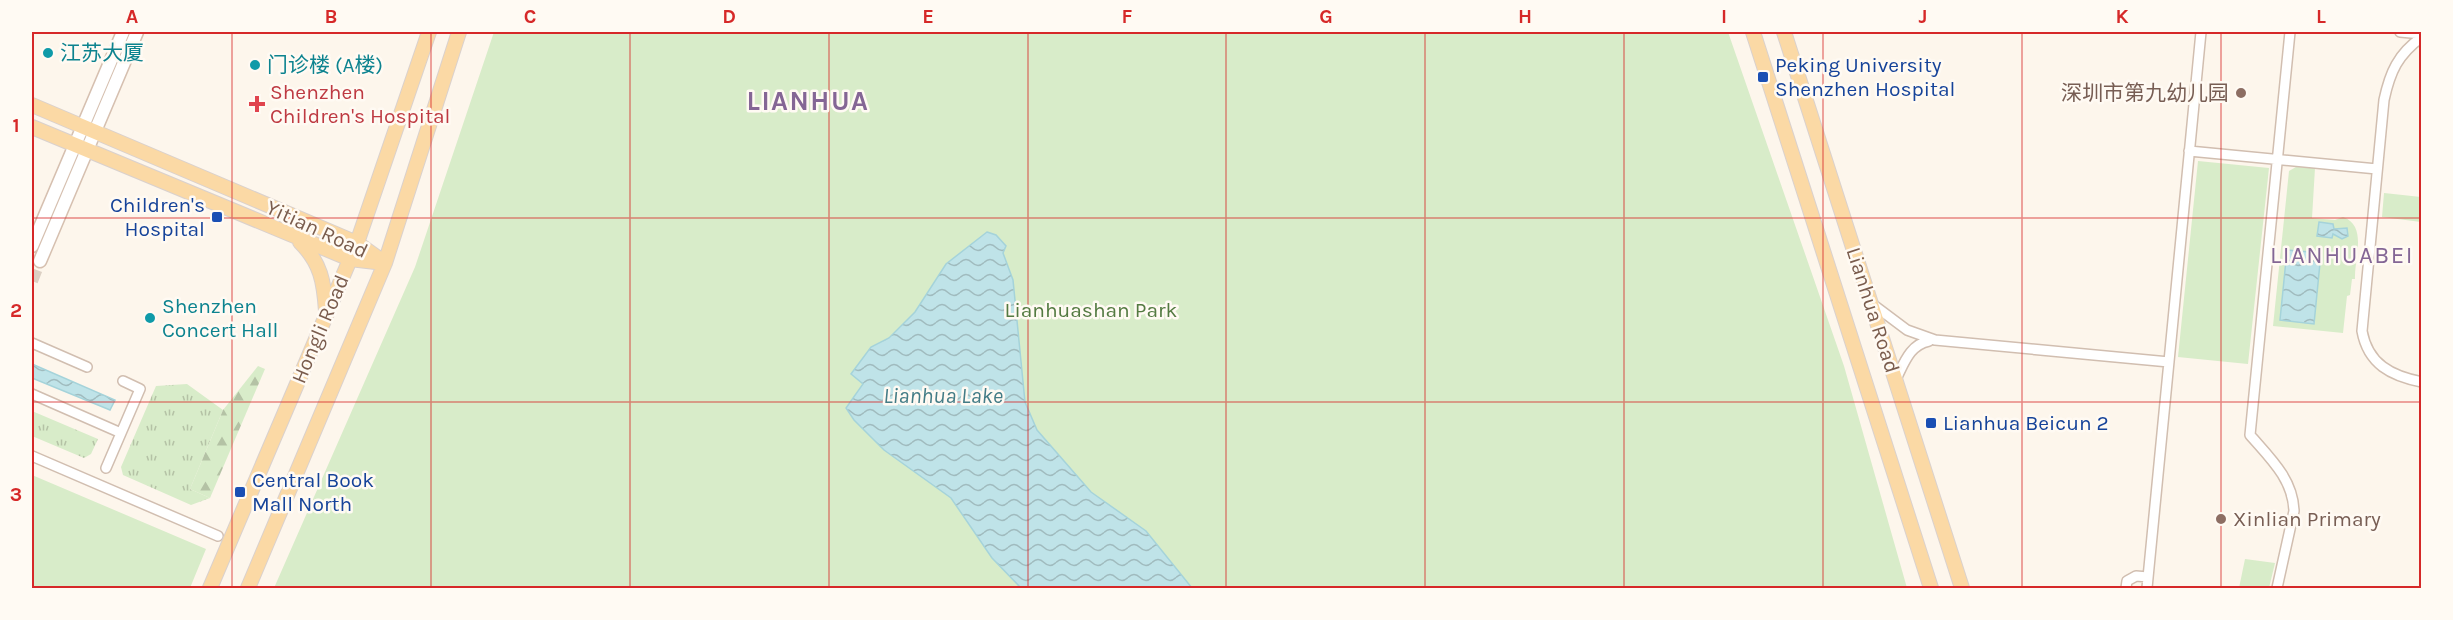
<svg xmlns="http://www.w3.org/2000/svg" width="2453" height="620" font-family="Karla,'Noto Sans SC',sans-serif">
<defs>
<pattern id="grass-tufts" width="24" height="20" patternUnits="userSpaceOnUse" patternTransform="scale(1.5)"><rect width="24" height="20" fill="#d8ecc9"/><path d="M3 7l-1-3M5 7V3M7 7l1-3M15 17l-1-3M17 17v-4M19 17l1-3" fill="none" stroke="#b4c2a5"/></pattern>
<pattern id="forest-firs" width="22" height="20" patternUnits="userSpaceOnUse" patternTransform="scale(1.5)"><rect width="22" height="20" fill="#d8ecc9"/><path d="M5 1l3.5 6h-7zM16 11l3.5 6h-7z" fill="#b4c2a5"/></pattern>
<pattern id="water-waves" width="16" height="10" patternUnits="userSpaceOnUse" patternTransform="scale(1.5)"><rect width="16" height="10" fill="#bfe3e8"/><path d="M0 5q4-4 8 0t8 0" fill="none" stroke="#a0bbbe"/></pattern>
</defs>
<rect width="100%" height="100%" fill="#fdf6ec"/>
<path fill="url(#grass-tufts)" d="M 187,384 L 223,410 L 190,489 L 210,498 L 191,505 L 123,475 L 121,467 L 156,386 Z
M 32,411 L 98,439 L 91,454 L 84,458 L 32,436 Z"/>
<path fill="url(#forest-firs)" d="M 258,366 L 265,369 L 210,498 L 190,489 L 223,410 Z"/>
<path fill="#d8ecc9" d="M 494,32 L 1728,32 L 1844,366 L 1907,588 L 274,588 L 415,267 Z
M 2198,161 L 2269,168 L 2248,364 L 2178,357 Z
M 2296,167 L 2315,168 L 2312,218 L 2335,220 L 2343,217 C 2368,226 2354,259 2355,279 L 2352,279 L 2350,295 L 2347,296 L 2343,333 L 2273,326 L 2289,171 Z
M 2384,193 L 2421,197 L 2421,222 L 2382,217 Z
M 32,475 L 206,549 L 190,588 L 32,588 Z
M 2245,559 L 2275,563 L 2269,588 L 2239,588 Z"/>
<path fill="url(#water-waves)" stroke="#a5d3da" stroke-width="1.5" d="M 2319,222 L 2333,224 L 2334,229 L 2347,228 L 2348,236 L 2342,239 L 2333,234 L 2332,238 L 2317,236 Z
M 987,232 L 996,235 L 1006,246 L 1003,253 L 1013,280 L 1025,402 L 1037,430 L 1091,492 L 1146,531 L 1192,588 L 1021,588 L 992,558 L 951,498 L 884,450 L 854,420 L 846,408 L 863,384 L 851,374 L 871,347 L 889,338 L 915,312 L 946,264 Z
M 2287,250 L 2321,253 L 2314,324 L 2280,320 Z
M 32,364 L 115,400 L 110,410 L 32,378 Z"/>
<g fill="none" stroke-linecap="round" stroke-linejoin="round">
<path stroke="#dcd0c4" stroke-width="12" stroke-dasharray="12 6" stroke-linecap="butt" d="M 32,281 L 40,261"/>
<g stroke="#d1beb0" stroke-width="12">
<path id="street" d="M 2400,32 L 2422,34
M 2422,37 C 2398,54 2390,72 2384,100 L 2362,331 C 2368,364 2391,376 2422,382
M 2189,151 L 2377,169
M 1871,303 L 1907,330 L 1935,340 L 2169,362
M 32,343 L 87,367
M 1895,381 C 1904,364 1909,345 1929,341
M 32,394 L 121,433
M 32,456 L 218,536
M 106,468 L 140,389 L 123,381
M 2126,588 L 2127,581 L 2136,576 L 2148,577
M 2147,588 L 2201,32
M 2277,588 L 2294,511 C 2293,479 2270,458 2250,435 L 2290,32"/>
</g>
<g stroke="#d6c0b0" stroke-width="15">
<path id="secondary" d="M 32,246 L 123,32
M 40,261 L 137,32"/>
</g>
<g stroke="#dad1cd" stroke-width="16">
<path id="primary" d="M 1753,32 L 1931,588
M 1784,32 L 1962,588
M 32,105 L 357,243 L 385,263
M 32,127 L 350,259 L 384,263
M 300,242 C 321,263 324,282 326,311
M 210,588 L 357,243 L 429,32
M 248,588 L 385,263 L 459,32"/>
</g>
<use href="#street" stroke="#fff" stroke-width="9"/>
<use href="#secondary" stroke="#fff" stroke-width="12"/>
<use href="#primary" stroke="#fbd9a5" stroke-width="14"/>
</g>
<path fill="none" stroke="#d62828" stroke-width="1.5" stroke-opacity="0.55" d="M 232,32 L 232,588M 431,32 L 431,588M 630,32 L 630,588M 829,32 L 829,588M 1028,32 L 1028,588M 1226,32 L 1226,588M 1425,32 L 1425,588M 1624,32 L 1624,588M 1823,32 L 1823,588M 2022,32 L 2022,588M 2221,32 L 2221,588M 32,218 L 2422,218M 32,402 L 2422,402"/>
<g fill="#0f9aa8" stroke="#fffaf3" stroke-width="2">
<circle cx="48" cy="53" r="6"/>
<circle cx="255" cy="65" r="6"/>
<circle cx="150" cy="318" r="6"/>
</g>
<g fill="#1a4fb4" stroke="#fffaf3" stroke-width="2">
<rect x="1757" y="71" width="12" height="12" rx="3"/>
<rect x="211" y="211" width="12" height="12" rx="3"/>
<rect x="1925" y="417" width="12" height="12" rx="3"/>
<rect x="234" y="486" width="12" height="12" rx="3"/>
</g>
<g fill="#8d6e63" stroke="#fffaf3" stroke-width="2">
<circle cx="2241" cy="93" r="6"/>
<circle cx="2221" cy="519" r="6"/>
</g>
<path fill="#e0444e" stroke="#fffaf3" stroke-width="2" d="M254 95h6v6h6v6h-6v6h-6v-6h-6v-6h6z"/>
<g text-anchor="middle" stroke-width="5" stroke-linejoin="round" paint-order="stroke">
<g font-size="21" fill="#0d838f" stroke="#fffaf3" text-anchor="start">
<text x="60" y="60">江苏大厦</text>
<text x="267" y="72">门诊楼 (A楼)</text>
<text x="162" y="313">Shenzhen<tspan x="162" dy="24">Concert Hall</tspan></text>
</g>
<g font-size="21" fill="#164399" stroke="#fffaf3" text-anchor="start">
<text x="1775" y="72">Peking University<tspan x="1775" dy="24">Shenzhen Hospital</tspan></text>
<text x="205" y="212" text-anchor="end">Children's<tspan x="205" dy="24">Hospital</tspan></text>
<text x="1943" y="430">Lianhua Beicun 2</text>
<text x="252" y="487">Central Book<tspan x="252" dy="24">Mall North</tspan></text>
</g>
<g font-size="21" fill="#be3a42" stroke="#fffaf3" text-anchor="start">
<text x="270" y="99">Shenzhen<tspan x="270" dy="24">Children's Hospital</tspan></text>
</g>
<g font-size="21" fill="#785e54" stroke="#fffaf3" text-anchor="end">
<text x="2229" y="100">深圳市第九幼儿园</text>
<text x="2233" y="526" text-anchor="start">Xinlian Primary</text>
</g>
<g font-size="21" fill="#7a5c4d" stroke="#fffaf3">
<text transform="translate(317 229) rotate(25)" y="7">Yitian Road</text>
<text transform="translate(1873 310) rotate(72)" y="7">Lianhua Road</text>
<text transform="translate(320 329) rotate(-67)" y="7">Hongli Road</text>
</g>
<g font-size="21" fill="#537a41" stroke="#fffaf3">
<text x="1091" y="317">Lianhuashan Park</text>
</g>
<g font-size="22" font-style="italic" fill="#437c86" stroke="#fffaf3">
<text x="943" y="403">Lianhua Lake</text>
</g>
<g font-size="24" letter-spacing="1.5" fill="#846695" stroke="#fffaf3">
<text x="2342" y="263">LIANHUABEI</text>
</g>
<g font-size="27" font-weight="bold" letter-spacing="1.5" fill="#846695" stroke="#fffaf3">
<text x="808" y="110">LIANHUA</text>
</g>
</g>
<rect width="2453" height="620" fill="none" stroke="#fffaf3" stroke-width="66"/>
<rect x="33" y="33" width="2387" height="554" fill="none" stroke="#d62828" stroke-width="2"/>
<g font-size="20" text-anchor="middle" font-weight="bold" fill="#d62828">
<text x="132" y="23">A</text>
<text x="331" y="23">B</text>
<text x="530" y="23">C</text>
<text x="729" y="23">D</text>
<text x="928" y="23">E</text>
<text x="1127" y="23">F</text>
<text x="1326" y="23">G</text>
<text x="1525" y="23">H</text>
<text x="1724" y="23">I</text>
<text x="1923" y="23">J</text>
<text x="2122" y="23">K</text>
<text x="2321" y="23">L</text>
<text x="16" y="132">1</text>
<text x="16" y="317">2</text>
<text x="16" y="501">3</text>
</g>
</svg>
